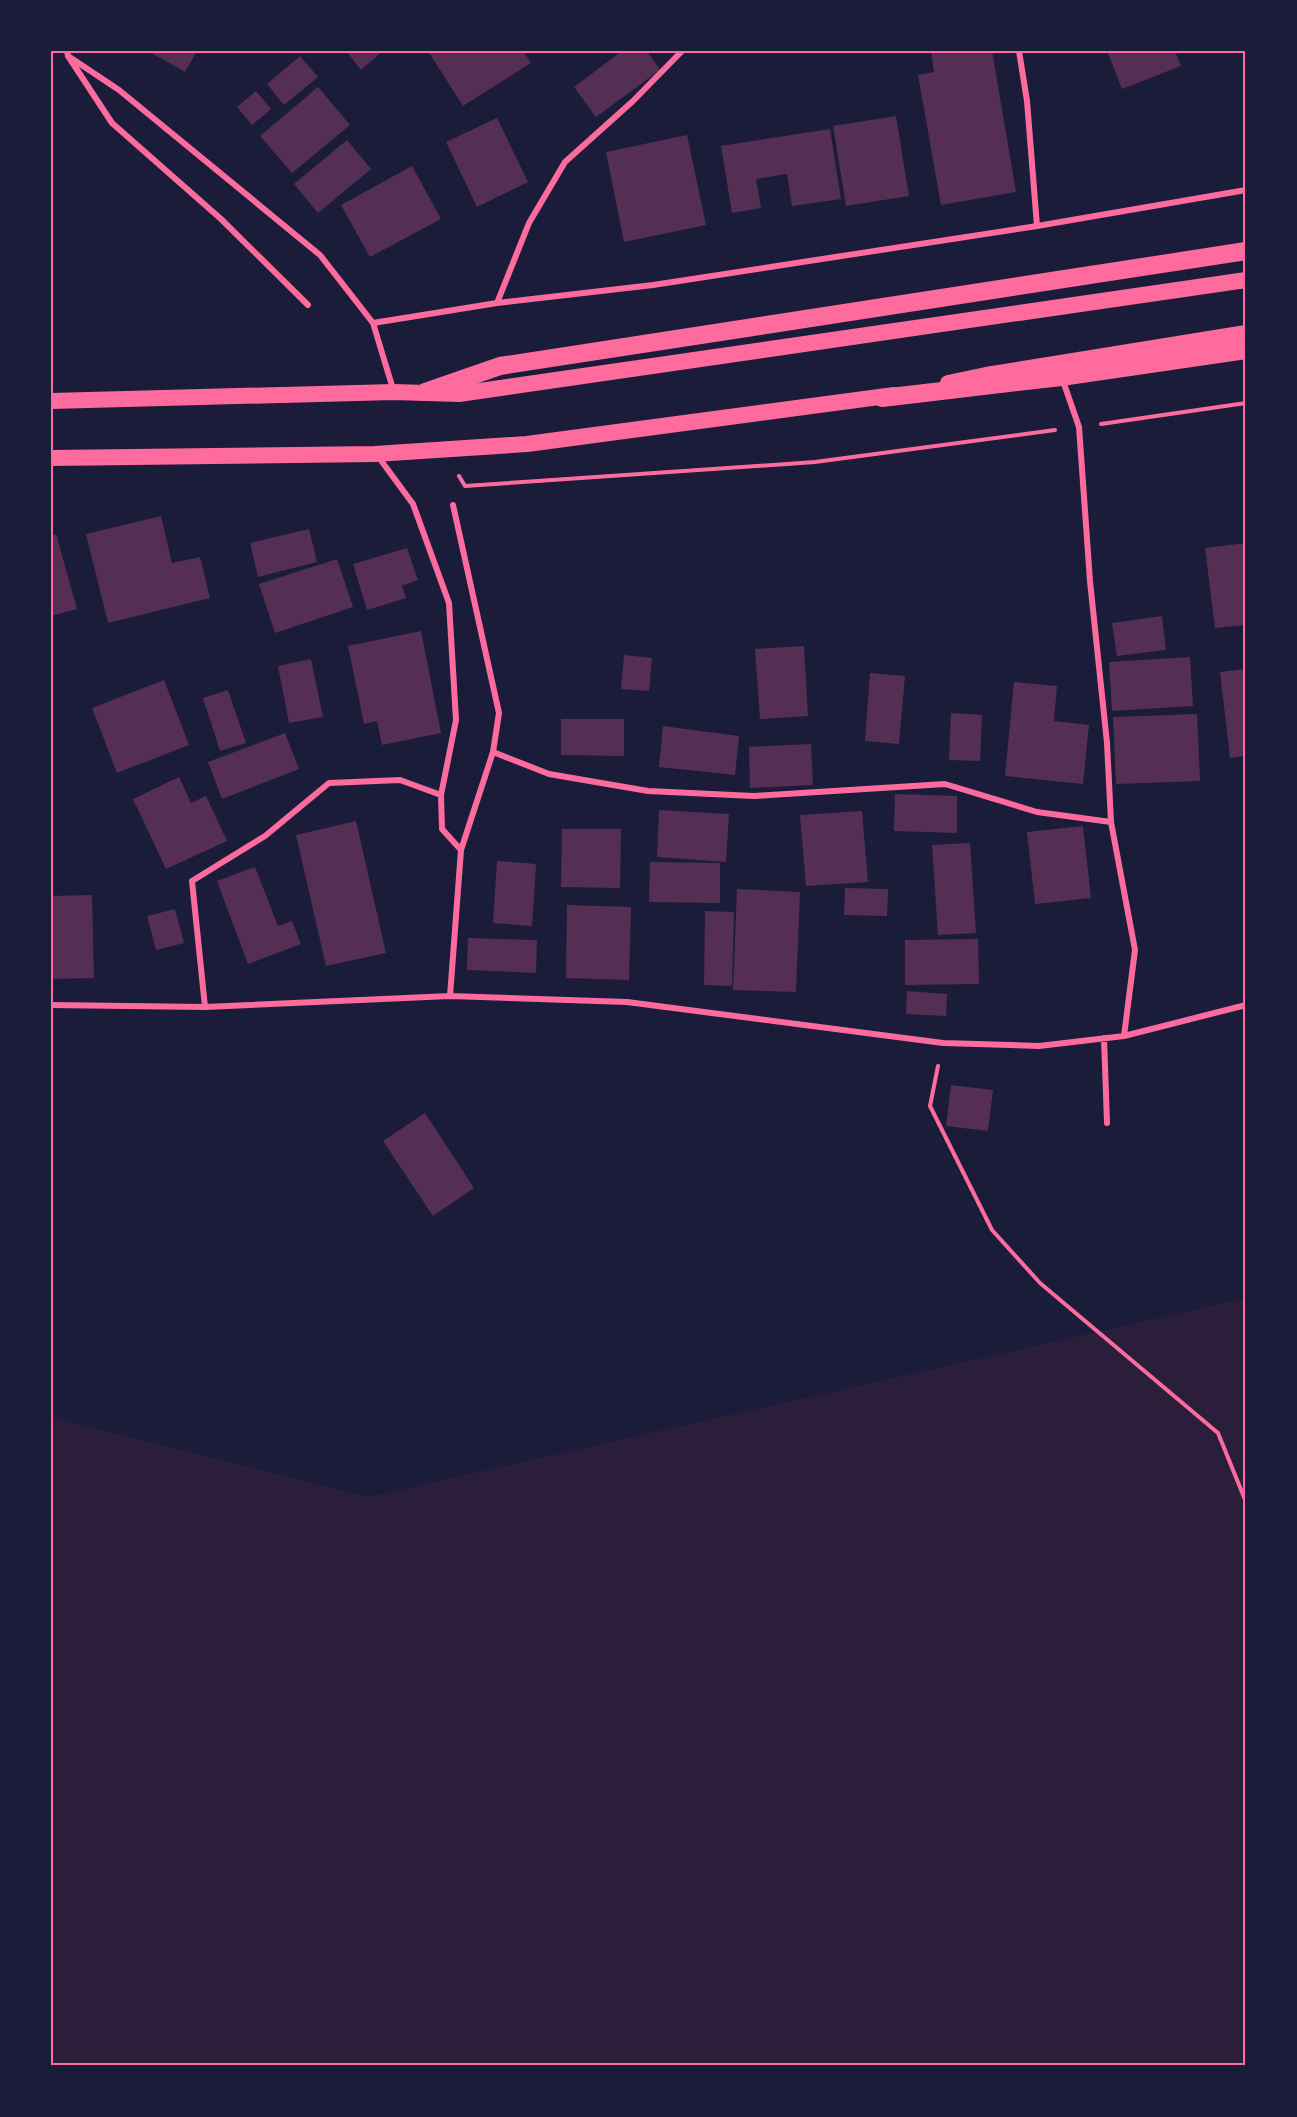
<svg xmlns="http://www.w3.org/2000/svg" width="1297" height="2117" font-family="Quicksand,sans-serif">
<rect width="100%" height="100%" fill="#1b1b3a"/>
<path fill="#2a1e3b" d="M 1246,1298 L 1246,2066 L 51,2066 L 51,1417 L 368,1497 Z"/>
<path fill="#542f53" d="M 148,51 L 197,51 L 185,72 Z
M 346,51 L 383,51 L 361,70 Z
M 428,51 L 523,51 L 531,63 L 463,106 Z
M 622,51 L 647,51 L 660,70 L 596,117 L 574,87 Z
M 931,51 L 992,51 L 1016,192 L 941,205 L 918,75 L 934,72 Z
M 1107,51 L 1175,51 L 1181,66 L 1122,89 Z
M 300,56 L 318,77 L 284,105 L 267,84 Z
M 318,87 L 350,125 L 292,173 L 260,136 Z
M 256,91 L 271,109 L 252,125 L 237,107 Z
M 896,116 L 909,196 L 846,206 L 833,126 Z
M 497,118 L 528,182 L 477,207 L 446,142 Z
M 830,129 L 841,199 L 792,206 L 787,174 L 756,179 L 761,208 L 732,213 L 721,146 Z
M 687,135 L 706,225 L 624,242 L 606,152 Z
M 347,140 L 371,169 L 318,213 L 294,184 Z
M 412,166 L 441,219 L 370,257 L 341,205 Z
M 161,516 L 172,563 L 200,557 L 210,598 L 108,623 L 86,534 Z
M 309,529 L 317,562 L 258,577 L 250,543 Z
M 56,534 L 77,609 L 51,616 L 51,536 Z
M 1246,543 L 1246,625 L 1215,628 L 1205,548 Z
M 407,548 L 418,580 L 402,586 L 406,598 L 367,610 L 353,564 Z
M 337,559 L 353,607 L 275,633 L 259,584 Z
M 1162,616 L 1166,650 L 1117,656 L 1112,623 Z
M 421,631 L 441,733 L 382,745 L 377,721 L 364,724 L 348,646 Z
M 804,646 L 808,716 L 760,719 L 755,649 Z
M 624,655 L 652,658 L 649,691 L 621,689 Z
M 1190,657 L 1193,706 L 1112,711 L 1109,662 Z
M 311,659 L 323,717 L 289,723 L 278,666 Z
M 1246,669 L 1246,756 L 1230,758 L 1220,672 Z
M 870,673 L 905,676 L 899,744 L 865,741 Z
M 164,680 L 189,745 L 117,773 L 92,708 Z
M 1014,682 L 1057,686 L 1054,721 L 1089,725 L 1083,784 L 1005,776 Z
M 228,690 L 246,743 L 220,751 L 203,698 Z
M 951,713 L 982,715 L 980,761 L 949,760 Z
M 1197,714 L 1200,781 L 1116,784 L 1113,717 Z
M 561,719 L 624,719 L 624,756 L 561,755 Z
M 663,726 L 739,736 L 735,775 L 659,767 Z
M 285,733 L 299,769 L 222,799 L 208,762 Z
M 811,744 L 813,785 L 750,788 L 749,747 Z
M 179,777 L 191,803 L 206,796 L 227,841 L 166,869 L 133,799 Z
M 895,794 L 957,796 L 957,833 L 894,831 Z
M 659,810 L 729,814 L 726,862 L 657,857 Z
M 862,811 L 868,882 L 806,886 L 800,815 Z
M 356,821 L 386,953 L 326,966 L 296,835 Z
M 1083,826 L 1091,898 L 1035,904 L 1027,832 Z
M 562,829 L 621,829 L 620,888 L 561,887 Z
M 970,843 L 976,933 L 938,935 L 932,845 Z
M 497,861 L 536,864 L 532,926 L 493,923 Z
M 650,862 L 720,863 L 720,903 L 649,902 Z
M 255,867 L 278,926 L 292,921 L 301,944 L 248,964 L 217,881 Z
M 845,888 L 888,889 L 887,916 L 844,915 Z
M 737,889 L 800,892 L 796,992 L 733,990 Z
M 92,895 L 94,978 L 51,979 L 51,896 Z
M 567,905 L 631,907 L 629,980 L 566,978 Z
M 175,909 L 184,943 L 156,950 L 147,916 Z
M 705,911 L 734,912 L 732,986 L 704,985 Z
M 468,938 L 537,940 L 536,973 L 467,970 Z
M 978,939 L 979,984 L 905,985 L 905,940 Z
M 907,991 L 947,994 L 946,1016 L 906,1014 Z
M 951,1085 L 993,1090 L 988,1131 L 946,1126 Z
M 425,1113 L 474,1188 L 433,1216 L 383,1141 Z"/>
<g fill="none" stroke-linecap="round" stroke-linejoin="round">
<path stroke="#ff6b9d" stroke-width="4" d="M 1101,424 L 1246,403
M 459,476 L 465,486 L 815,462 L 1055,430
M 938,1066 L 930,1106 L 992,1230 L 1040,1283 L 1218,1433 L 1246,1502"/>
<path stroke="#ff6b9d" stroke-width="6" d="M 67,51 L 68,56 L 112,123 L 221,219 L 308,305
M 1019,51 L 1027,101 L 1037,226
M 68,56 L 119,90 L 320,255 L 373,323 L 393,389
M 497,303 L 529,223 L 565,162 L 633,101 L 682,51
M 373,323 L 497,303 L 653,285 L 1037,226 L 1246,190
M 1062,378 L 1079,427 L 1090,581 L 1107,743 L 1111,822 L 1135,950 L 1124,1036
M 377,455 L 413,504 L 449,603 L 456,720 L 441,795 L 442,829 L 461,850
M 493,752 L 549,774 L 648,791 L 754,796 L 945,784 L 1037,812 L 1111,822
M 450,996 L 461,850 L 493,752 L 499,713 L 453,505
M 51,1005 L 205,1007 L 450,996 L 627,1002 L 943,1043 L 1039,1046 L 1124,1036 L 1246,1005
M 205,1007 L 192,881 L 265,836 L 329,783 L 400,780 L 441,795
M 1104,1038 L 1107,1123"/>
<path stroke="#ff6b9d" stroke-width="16" d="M 948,383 L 986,375 L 1246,333
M 51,401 L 394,392 L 459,394 L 1246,280
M 51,458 L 375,454 L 527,444 L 894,395"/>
<path stroke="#ff6b9d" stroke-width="18" d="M 425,392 L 500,366 L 1246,251
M 882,398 L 1061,377 L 1246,350"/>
</g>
<rect width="1297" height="2117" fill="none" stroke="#1b1b3a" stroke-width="105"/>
<rect x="52" y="52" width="1192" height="2012" fill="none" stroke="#ff6b9d" stroke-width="2"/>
</svg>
